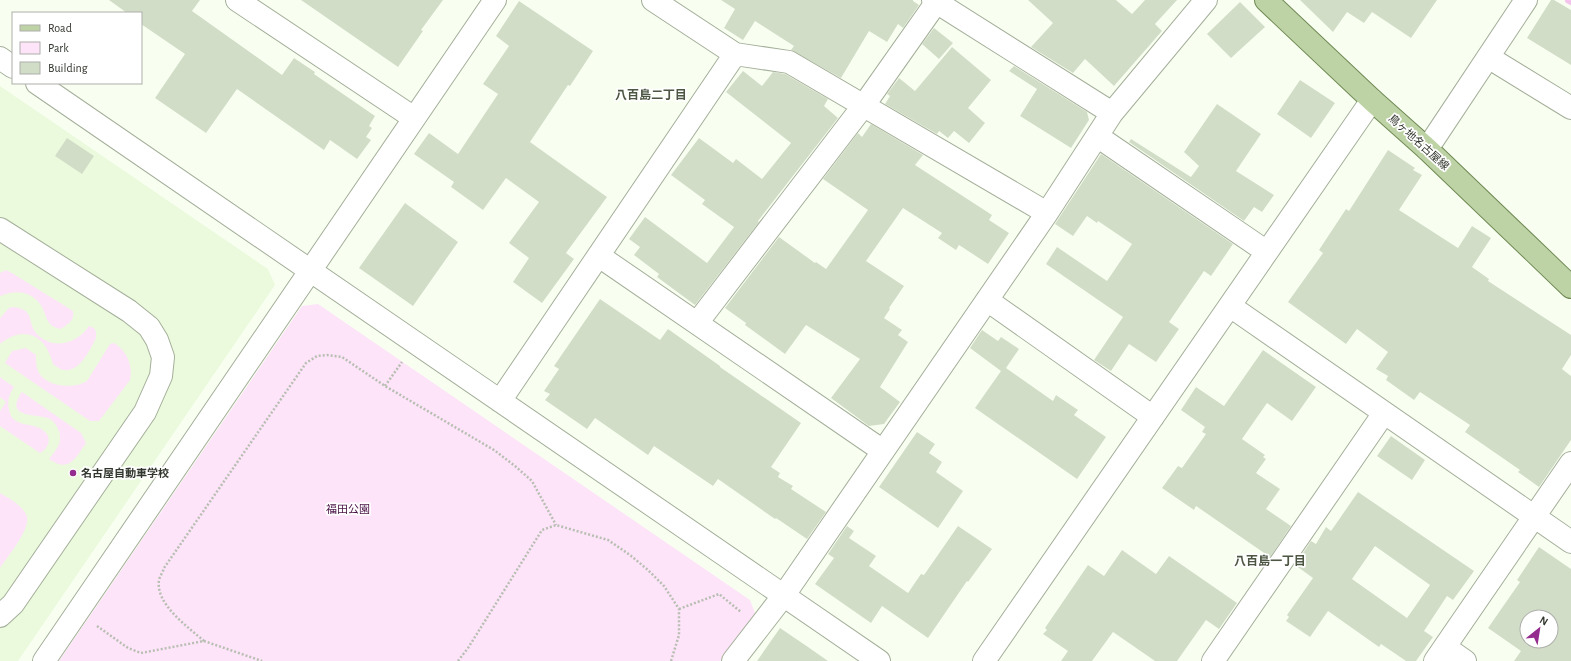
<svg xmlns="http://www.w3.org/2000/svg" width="1571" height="661" font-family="'Alegreya Sans','Noto Sans JP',sans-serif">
<rect width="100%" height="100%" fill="#f8fff1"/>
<path fill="#ebfadd" d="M 0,86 L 268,269 L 275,285 L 18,661 L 0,661 Z"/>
<path fill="#fde4f9" d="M 6,270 L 12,273 L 73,311 C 75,320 68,325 60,329 C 44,325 48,315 40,304 C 30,290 14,290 0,296 L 0,273 Z
M 318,304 L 750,600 L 755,613 L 720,661 L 59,661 L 302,306 Z
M 13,307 C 35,309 27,322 36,333 C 52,351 77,344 89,326 L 94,328 L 96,332 L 96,338 C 90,350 80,372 64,370 C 60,370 56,366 53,364 C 46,336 25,324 0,344 L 0,318 L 9,308 Z
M 114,343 C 127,351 133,365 130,380 L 99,421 L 90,421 L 5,363 L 12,351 L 26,348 L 36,355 C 36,359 36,364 37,368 C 42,387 73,390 87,381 L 110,344 Z
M 0,377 L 14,387 C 9,395 7,400 9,410 C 13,429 33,421 44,431 C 53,438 48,449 40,453 L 0,426 L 0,411 L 6,402 L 0,397 Z
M 22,392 L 81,433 L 86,443 C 75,459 69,473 49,459 C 56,450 63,443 59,431 C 57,426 54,421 50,419 C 36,413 3,419 22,392 Z
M 0,493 C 9,498 21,505 26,514 C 33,527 8,556 0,568 Z"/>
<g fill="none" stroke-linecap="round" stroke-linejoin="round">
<path stroke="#f4c4ee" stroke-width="8" d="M 1569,0 L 1571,1"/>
</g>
<path fill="#d2ddc7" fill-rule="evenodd" d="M 109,0 L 200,0 L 192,11 L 282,75 L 294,58 L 315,72 L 314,74 L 375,116 L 369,126 L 372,128 L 366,137 L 371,140 L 357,159 L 330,140 L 324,150 L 237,89 L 206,133 L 155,98 L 185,54 L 141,24 L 141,13 L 127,13 Z
M 301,0 L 443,0 L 421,30 L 423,31 L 398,67 Z
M 721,0 L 913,0 L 913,1 L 919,5 L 903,28 L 898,24 L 887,42 L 869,31 L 841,78 L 791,50 L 794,46 L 755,21 L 743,40 L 724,28 L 735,9 Z
M 1028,0 L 1116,0 L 1132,14 L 1145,0 L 1177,0 L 1155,24 L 1162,31 L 1114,86 L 1085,59 L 1073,73 L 1031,47 L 1053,23 Z
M 1300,0 L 1437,0 L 1411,38 L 1372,12 L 1364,23 L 1347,12 L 1333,32 Z
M 1551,0 L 1554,0 L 1571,10 L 1571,65 L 1527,38 Z
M 519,1 L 593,51 L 570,86 L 568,85 L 530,142 L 607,197 L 566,253 L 574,259 L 542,303 L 513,282 L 529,258 L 509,243 L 539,202 L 506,178 L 483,210 L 451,187 L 454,182 L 414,154 L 429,133 L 458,154 L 498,94 L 483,84 L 509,46 L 496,36 Z
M 1240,2 L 1265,27 L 1231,58 L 1207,34 Z
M 934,28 L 953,43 L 939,59 L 922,44 Z
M 952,47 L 991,80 L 968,108 L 985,123 L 969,143 L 954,131 L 948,138 L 939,131 L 937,134 L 885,104 L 890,96 L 887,94 L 899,78 L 915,91 Z
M 1014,66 L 1087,112 L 1089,120 L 1071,148 L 1020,116 L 1037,89 L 1009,71 Z
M 743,71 L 762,86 L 773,72 L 785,74 L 828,99 L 824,106 L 838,118 L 758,221 L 759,222 L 695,305 L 657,277 L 659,274 L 634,255 L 640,247 L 629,239 L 645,217 L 707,263 L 734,227 L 702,204 L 705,200 L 671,175 L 699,138 L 733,163 L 736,159 L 762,179 L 791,143 L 726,92 Z
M 1300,80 L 1335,103 L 1311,138 L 1277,114 Z
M 1217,104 L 1261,134 L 1236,171 L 1274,195 L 1262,212 L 1254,207 L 1244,221 L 1129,142 L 1131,139 L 1191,177 L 1199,166 L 1184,152 Z
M 871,124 L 923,155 L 915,165 L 992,215 L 989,220 L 1009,233 L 988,264 L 959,245 L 956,250 L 938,238 L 942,233 L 903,208 L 866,261 L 904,286 L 889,308 L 890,309 L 884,318 L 902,330 L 898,335 L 908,342 L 880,387 L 900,402 L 884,424 L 869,426 L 831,398 L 860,359 L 806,325 L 785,354 L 745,325 L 746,323 L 725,308 L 779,237 L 815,263 L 816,262 L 826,269 L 868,210 L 823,179 L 858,133 L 862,137 Z
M 67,138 L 94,156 L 82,174 L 55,156 Z
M 1388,150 L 1415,168 L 1413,170 L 1422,175 L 1399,210 L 1458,248 L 1472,226 L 1491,238 L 1472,267 L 1489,279 L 1488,281 L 1571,335 L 1571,355 L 1562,369 L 1571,376 L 1571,440 L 1539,487 L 1518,472 L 1520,470 L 1465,432 L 1470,425 L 1420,392 L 1414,400 L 1386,380 L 1388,376 L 1376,369 L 1388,352 L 1357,329 L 1346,344 L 1288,302 L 1323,253 L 1319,250 L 1346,209 L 1349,211 Z
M 1101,154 L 1233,244 L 1211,276 L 1204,271 L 1169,322 L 1179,329 L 1156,362 L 1129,344 L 1111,371 L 1094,360 L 1123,317 L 1046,264 L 1057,247 L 1107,281 L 1132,244 L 1098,221 L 1097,223 L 1087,216 L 1073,236 L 1055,224 Z
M 405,203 L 458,242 L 413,306 L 359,268 Z
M 600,299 L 660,340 L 668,329 L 720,366 L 720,367 L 801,423 L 771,467 L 780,473 L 778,477 L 793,486 L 791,489 L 826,512 L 807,539 L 776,518 L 775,519 L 718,479 L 713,486 L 654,446 L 648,455 L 595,418 L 587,429 L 545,400 L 550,394 L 544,391 L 559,369 L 554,366 Z
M 982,330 L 998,341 L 1001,337 L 1019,349 L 1006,368 L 1053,401 L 1056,395 L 1078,410 L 1074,415 L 1106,437 L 1077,479 L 975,408 L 1001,371 L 970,348 Z
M 1263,350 L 1316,387 L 1292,421 L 1267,403 L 1242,439 L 1265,455 L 1263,457 L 1266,459 L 1256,473 L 1280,489 L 1266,509 L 1291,526 L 1270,557 L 1196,506 L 1194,510 L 1162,488 L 1178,466 L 1182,468 L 1206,434 L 1202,432 L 1205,427 L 1181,410 L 1196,387 L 1224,406 Z
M 917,432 L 935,444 L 929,453 L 942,462 L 936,472 L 963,491 L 938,528 L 879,487 Z
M 1391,436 L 1425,460 L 1412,480 L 1377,456 Z
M 1358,492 L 1474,571 L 1453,600 L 1447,596 L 1424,631 L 1433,637 L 1416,661 L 1406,661 L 1381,644 L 1379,647 L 1328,611 L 1310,637 L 1286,621 L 1289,617 L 1287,615 L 1313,578 L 1295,565 L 1311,541 L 1316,544 L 1326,527 L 1331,531 ZM 1375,546 L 1430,585 L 1407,618 L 1352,579 Z
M 847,526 L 854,531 L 849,538 L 876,556 L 869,566 L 908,593 L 921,574 L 924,575 L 958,526 L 992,549 L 968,582 L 967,581 L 928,638 L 882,606 L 871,623 L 815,584 L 834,558 L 828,554 Z
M 1539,547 L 1571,569 L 1571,661 L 1514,661 L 1521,651 L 1488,628 L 1520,582 L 1517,580 ZM 1527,617 L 1551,617 L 1551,641 L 1527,641 Z
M 1122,550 L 1156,574 L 1169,556 L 1237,603 L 1219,629 L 1206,620 L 1177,661 L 1155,661 L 1113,632 L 1092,661 L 1061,661 L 1068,651 L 1043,634 L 1047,630 L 1045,628 L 1088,565 L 1104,576 Z
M 780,628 L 808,647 L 828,661 L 757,661 Z"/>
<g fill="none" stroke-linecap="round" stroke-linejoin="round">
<g stroke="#a4af9a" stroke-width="24">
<path id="minor" d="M 237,0 L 414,118
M 653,0 L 735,54 L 789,62 L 1047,213
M 933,0 L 1112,113
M 1488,57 L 1571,108
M 0,58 L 13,67
M 37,83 L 879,661
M 1097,136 L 1267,252
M 1427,149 L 1526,0
M 0,229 L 129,311 L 149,327 L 157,340 L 163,357 L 161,376 L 145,412 L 13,604 L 0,616
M 599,256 L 883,451
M 987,300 L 1153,417
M 1230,306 L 1571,542
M 697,323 L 864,105 L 938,0
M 500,401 L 735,54
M 1445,647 L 1465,661
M 44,661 L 495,0
M 733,661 L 784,595 L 1047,213 L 1112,113 L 1206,0
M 984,661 L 1372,100
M 1213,661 L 1384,413
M 1435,661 L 1571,463"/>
</g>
<g stroke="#708954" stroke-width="24">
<path id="major" d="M 1266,0 L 1372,100 L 1427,149 L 1571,287"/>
</g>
<path stroke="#b8beb2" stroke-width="2.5" stroke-dasharray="2 2" stroke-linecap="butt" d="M 385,386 L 402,362
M 679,609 L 719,594 L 741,612
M 97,626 L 128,648 L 141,653 L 204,641 L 262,661
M 204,641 C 188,627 155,604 159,580 C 160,576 163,572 164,568 L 306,363 L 317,356 L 327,355 L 342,357 L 385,386 L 494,450 L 515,466 L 532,481 L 556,525
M 458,661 L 468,648 L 542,530 L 556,525 L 608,540 L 630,555 L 648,570 L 664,586 L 679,609 L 679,635 L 671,661"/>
<use href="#minor" stroke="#fff" stroke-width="22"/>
<use href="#major" stroke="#bed3a5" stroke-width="22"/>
</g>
<circle fill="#952c8f" stroke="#fff" stroke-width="1.5" cx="73" cy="473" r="4"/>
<g text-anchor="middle" stroke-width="3.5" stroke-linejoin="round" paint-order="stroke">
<g font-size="11" fill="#32372e" stroke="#fff">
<text transform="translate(1419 142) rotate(42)" y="4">鳥ヶ地名古屋線</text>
</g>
<g font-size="11" font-weight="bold" fill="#32372e" stroke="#fff" text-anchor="start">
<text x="81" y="477">名古屋自動車学校</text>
</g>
<g font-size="11" fill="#491245" stroke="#fff">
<text x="348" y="513">福田公園</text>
</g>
<g font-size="12" font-weight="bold" fill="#4d5643" stroke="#fff">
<text x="651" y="99">八百島二丁目</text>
<text x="1270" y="565">八百島一丁目</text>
</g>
</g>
<rect x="12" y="12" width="130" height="72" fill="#ffffff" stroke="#adafab"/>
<rect x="20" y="25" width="20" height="6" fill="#bed3a5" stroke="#adafab"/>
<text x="48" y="32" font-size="12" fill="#32372e">Road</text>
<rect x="20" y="42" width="20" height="12" fill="#fde4f9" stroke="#adafab"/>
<text x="48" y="52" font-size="12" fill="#32372e">Park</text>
<rect x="20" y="62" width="20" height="12" fill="#d2ddc7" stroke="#adafab"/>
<text x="48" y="72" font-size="12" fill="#32372e">Building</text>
<g transform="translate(1539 629) rotate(30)"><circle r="19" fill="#ffffff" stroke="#adafab"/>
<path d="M0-3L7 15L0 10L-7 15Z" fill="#952c8f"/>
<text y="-6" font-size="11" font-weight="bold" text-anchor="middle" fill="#32372e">N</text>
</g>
</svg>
